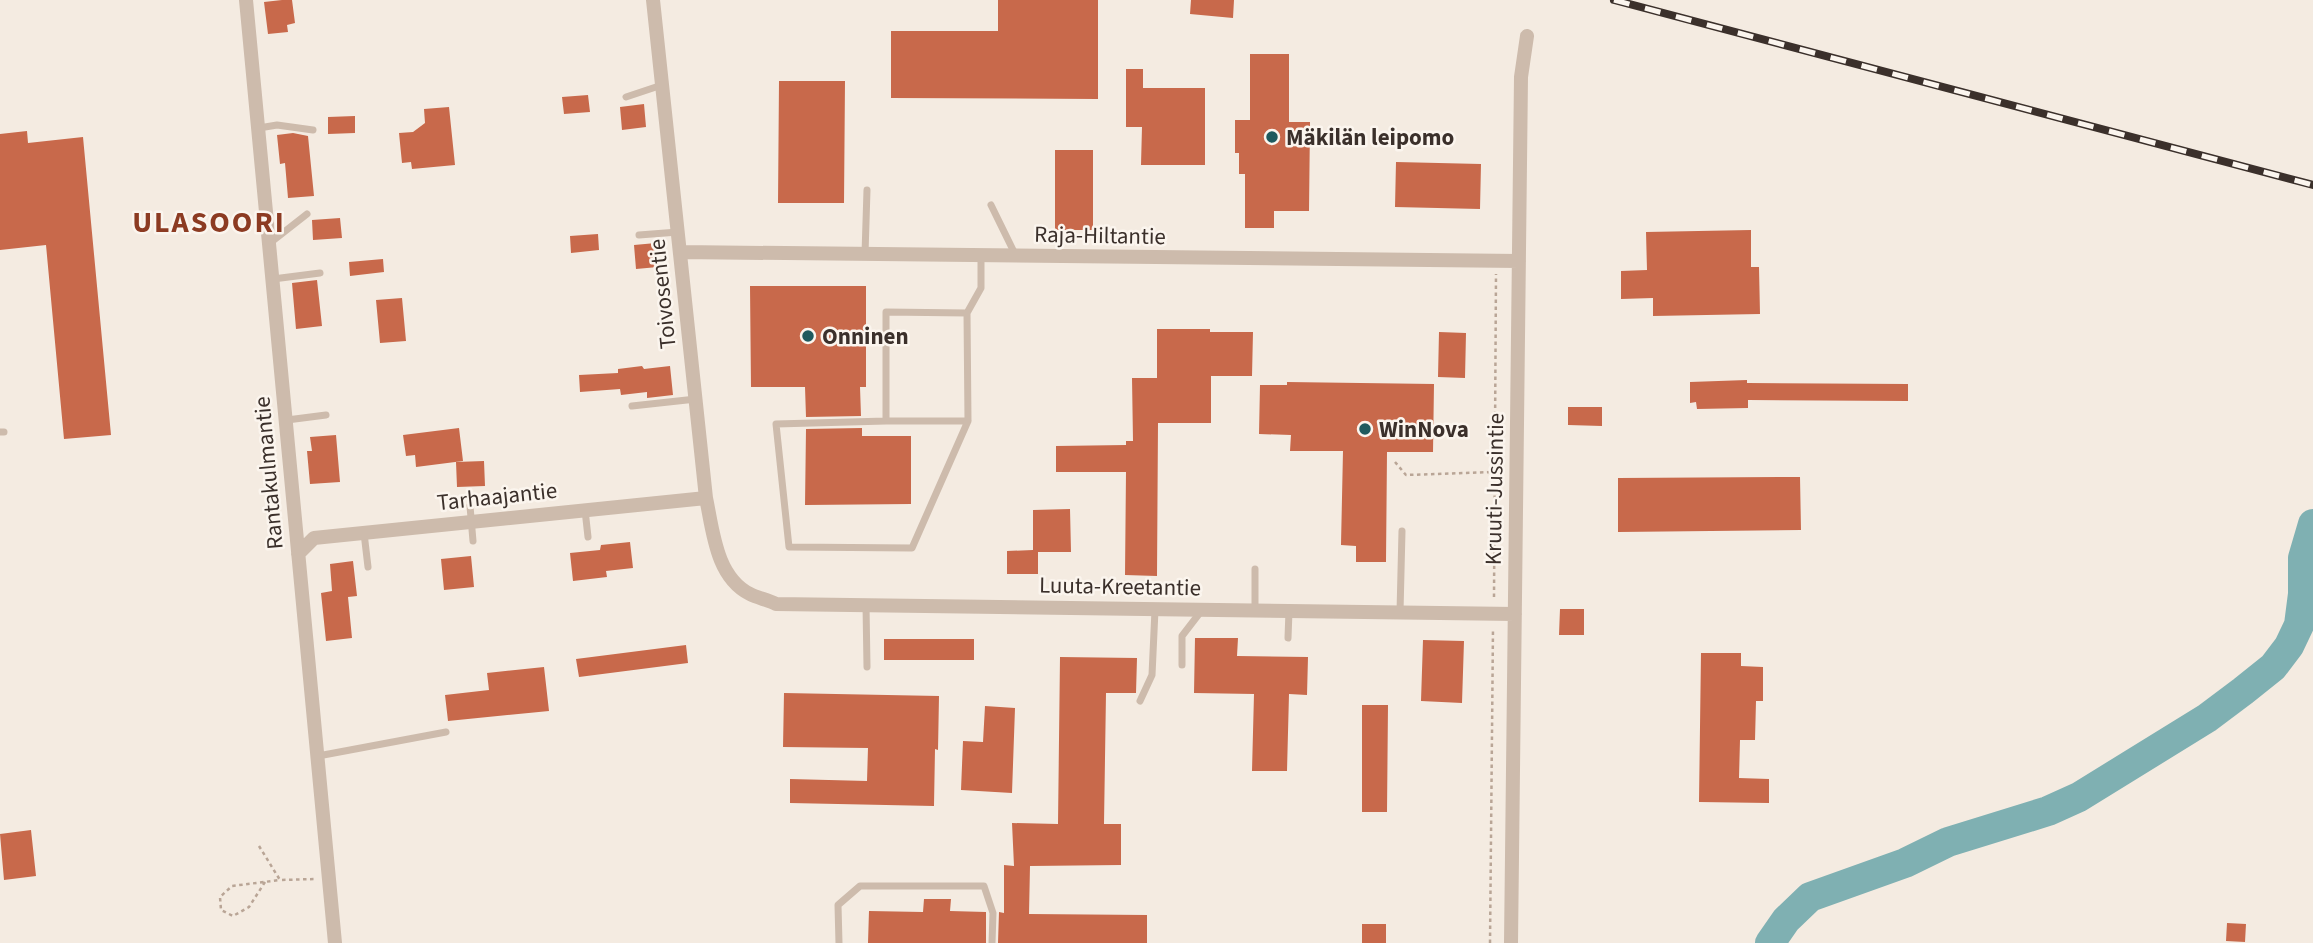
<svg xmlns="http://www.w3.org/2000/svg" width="2313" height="943" font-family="'Source Sans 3',sans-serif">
<rect width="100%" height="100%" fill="#f4ebe1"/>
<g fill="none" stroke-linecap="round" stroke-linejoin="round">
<path stroke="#7fb0b2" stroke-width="30" d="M 1770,943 L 1786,920 L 1810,897 L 1905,863 L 1948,842 L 2048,811 L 2079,797 L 2207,718 L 2243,691 L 2273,667 L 2289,646 L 2299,625 L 2303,594 L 2303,558 L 2313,524"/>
</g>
<path fill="#c8694b" d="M 282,0 L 292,0 L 295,23 L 287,25 L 288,32 L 268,34 L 264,2 Z
M 998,0 L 1098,0 L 1098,99 L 891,98 L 891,31 L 998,31 Z
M 1191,0 L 1234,0 L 1233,18 L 1190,14 Z
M 1250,54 L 1289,54 L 1289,122 L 1310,122 L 1309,211 L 1274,211 L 1274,228 L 1245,228 L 1245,174 L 1239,174 L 1239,153 L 1235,153 L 1235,120 L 1250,120 Z
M 1126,69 L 1143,69 L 1143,88 L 1205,88 L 1205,165 L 1141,165 L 1142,127 L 1126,127 Z
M 779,81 L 845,81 L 844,203 L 778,203 Z
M 588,95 L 590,112 L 564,114 L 562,97 Z
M 644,104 L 646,127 L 622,130 L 620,107 Z
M 449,107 L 455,165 L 412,169 L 411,162 L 402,163 L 399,133 L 413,132 L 425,123 L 424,109 Z
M 355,116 L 355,133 L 328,134 L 328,117 Z
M 27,131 L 28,143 L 83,137 L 111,435 L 64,439 L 46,245 L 0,250 L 0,134 Z
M 293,133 L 308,136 L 314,196 L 288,198 L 285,163 L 280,164 L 277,135 Z
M 1055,150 L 1093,150 L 1093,230 L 1055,230 Z
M 1396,162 L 1481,164 L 1480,209 L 1395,207 Z
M 340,218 L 342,238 L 313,240 L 312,220 Z
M 1751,230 L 1751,267 L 1759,267 L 1760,314 L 1653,316 L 1653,298 L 1621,299 L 1621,271 L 1647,270 L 1646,232 Z
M 598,234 L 599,250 L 571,253 L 570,236 Z
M 656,243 L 658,267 L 636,269 L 634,245 Z
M 383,259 L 384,272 L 350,276 L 349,262 Z
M 317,280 L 322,326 L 296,329 L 292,283 Z
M 750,286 L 866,286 L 866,387 L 860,387 L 861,416 L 806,417 L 805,387 L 751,387 Z
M 402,298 L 406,341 L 380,343 L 376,300 Z
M 1157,329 L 1210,329 L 1210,332 L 1253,332 L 1252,376 L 1211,376 L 1211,423 L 1158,423 L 1157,576 L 1125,575 L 1126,472 L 1056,472 L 1056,446 L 1126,445 L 1126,441 L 1133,441 L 1132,378 L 1157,378 Z
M 1439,332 L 1466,333 L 1465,378 L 1438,377 Z
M 642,366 L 644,369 L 670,366 L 673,395 L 647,398 L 647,392 L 621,395 L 620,389 L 580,392 L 579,375 L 618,373 L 618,369 Z
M 1747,380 L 1747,383 L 1908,384 L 1908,401 L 1748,400 L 1748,408 L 1697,409 L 1696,402 L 1690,403 L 1690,382 Z
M 1287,382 L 1434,384 L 1433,452 L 1387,452 L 1386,562 L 1356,562 L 1356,546 L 1341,545 L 1343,451 L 1290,451 L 1291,435 L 1259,434 L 1260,385 L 1287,385 Z
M 1568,407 L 1602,407 L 1602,426 L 1568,425 Z
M 459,428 L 463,461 L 416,467 L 415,455 L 406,456 L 403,435 Z
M 862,428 L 862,436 L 911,436 L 911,504 L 805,505 L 806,429 Z
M 336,435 L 340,482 L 310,484 L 307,451 L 312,451 L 310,437 Z
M 484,461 L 485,486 L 457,487 L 456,462 Z
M 1800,477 L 1801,530 L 1618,532 L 1618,478 Z
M 1070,509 L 1071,552 L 1038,552 L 1038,574 L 1007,574 L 1007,551 L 1033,550 L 1033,510 Z
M 630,542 L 633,568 L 606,571 L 607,577 L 573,581 L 570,553 L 600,550 L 601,545 Z
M 471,556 L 474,587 L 444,590 L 441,559 Z
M 353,561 L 357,596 L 348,597 L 352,638 L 326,641 L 321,593 L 332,591 L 330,564 Z
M 1560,609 L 1584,609 L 1584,635 L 1559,635 Z
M 1195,638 L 1238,638 L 1237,656 L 1308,657 L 1307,695 L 1289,694 L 1287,771 L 1252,771 L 1254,694 L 1194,693 Z
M 884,639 L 974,639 L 974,660 L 884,660 Z
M 1423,640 L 1464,641 L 1462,703 L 1421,701 Z
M 686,645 L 688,663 L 579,677 L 576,659 Z
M 1701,653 L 1741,653 L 1741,666 L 1763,667 L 1763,701 L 1756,701 L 1755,740 L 1740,740 L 1739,778 L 1769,779 L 1769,803 L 1699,802 Z
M 1060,657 L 1137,658 L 1136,693 L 1106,693 L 1104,824 L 1121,824 L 1121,865 L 1030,866 L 1029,914 L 1147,915 L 1147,943 L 998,943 L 999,912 L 1004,913 L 1004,865 L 1014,866 L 1012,823 L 1058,824 Z
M 544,667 L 549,711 L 448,721 L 445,695 L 489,690 L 487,673 Z
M 784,693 L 939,696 L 938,750 L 935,749 L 934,806 L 790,803 L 790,779 L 867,781 L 868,748 L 783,747 Z
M 1362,705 L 1388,705 L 1387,812 L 1362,812 Z
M 985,706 L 1015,708 L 1012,793 L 961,790 L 963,741 L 983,742 Z
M 31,830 L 36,876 L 4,880 L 0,834 Z
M 924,899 L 951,899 L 950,911 L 986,912 L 986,943 L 868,943 L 869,911 L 923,912 Z
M 2227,923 L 2246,924 L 2245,942 L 2226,941 Z
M 1362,924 L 1386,924 L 1386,943 L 1362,943 Z"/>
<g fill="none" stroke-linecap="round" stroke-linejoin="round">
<path stroke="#b9a596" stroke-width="2.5" stroke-dasharray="3.5 3.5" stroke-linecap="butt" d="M 1395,462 L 1406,475 L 1494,472
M 1494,597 L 1496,274
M 259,846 L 280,880 L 315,879
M 265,882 L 249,907 L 233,916 L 221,910 L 220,897 L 232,886 L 280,880
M 1490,943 L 1493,628"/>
<path stroke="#cdbbac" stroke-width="7" d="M 626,97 L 662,85
M 259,128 L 277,125 L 313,130
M 991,205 L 1016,256
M 639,235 L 678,232
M 270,243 L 307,214
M 865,254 L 867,190
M 273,279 L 320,273
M 967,313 L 968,421 L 886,421 L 886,312 L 967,313 L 981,288 L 981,256
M 632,406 L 696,399
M 287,420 L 326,415
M 886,421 L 776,424 L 789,547 L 912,548 L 968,421
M 0,432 L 4,432
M 470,506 L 473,541
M 585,510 L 588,537
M 364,533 L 368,567
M 1255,569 L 1255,610
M 866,605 L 867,667
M 1400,612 L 1402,531
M 1288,638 L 1289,611
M 1182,665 L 1182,636 L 1202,610
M 1140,701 L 1152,675 L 1155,610
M 318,756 L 446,732
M 839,943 L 838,905 L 860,886 L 984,886 L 993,913 L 992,943"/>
<path stroke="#cdbbac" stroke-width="14" d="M 246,0 L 335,943
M 653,0 L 706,498 C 713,531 716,577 750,594 C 758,598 768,600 776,604 L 1515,614
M 681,252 L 1519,261
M 298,554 L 314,538 L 706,498
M 1511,943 L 1521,77 L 1527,36"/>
<g stroke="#3b302b" stroke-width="8">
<path id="rail" d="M 1614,0 L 2313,185"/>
</g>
<use href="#rail" stroke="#fbf5ee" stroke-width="5" stroke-dasharray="16" stroke-linecap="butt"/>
</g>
<g fill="#1f5a5e" stroke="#fbf5ee" stroke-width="2.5">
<circle cx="1272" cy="137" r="7"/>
<circle cx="808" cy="336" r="7"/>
<circle cx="1365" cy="429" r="7"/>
</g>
<g text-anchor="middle" stroke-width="5" stroke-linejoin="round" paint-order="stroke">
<g font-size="23" font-weight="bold" fill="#3b302b" stroke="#fbf5ee" text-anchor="start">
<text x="1286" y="145">Mäkilän leipomo</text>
<text x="822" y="344">Onninen</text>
<text x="1379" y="437">WinNova</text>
</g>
<g font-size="23" fill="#3b302b" stroke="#fbf5ee">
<text transform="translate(1100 235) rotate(1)" y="8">Raja-Hiltantie</text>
<text transform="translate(662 294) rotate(-96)" y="8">Toivosentie</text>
<text transform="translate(268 473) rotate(-95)" y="8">Rantakulmantie</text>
<text transform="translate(1494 489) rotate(-89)" y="8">Kruuti-Jussintie</text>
<text transform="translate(497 496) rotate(-6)" y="8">Tarhaajantie</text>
<text transform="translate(1120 586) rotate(1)" y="8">Luuta-Kreetantie</text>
</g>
<g font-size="30" font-weight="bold" letter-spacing="2" fill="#8c3b22" stroke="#fbf5ee">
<text x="209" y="232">ULASOORI</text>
</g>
</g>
</svg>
